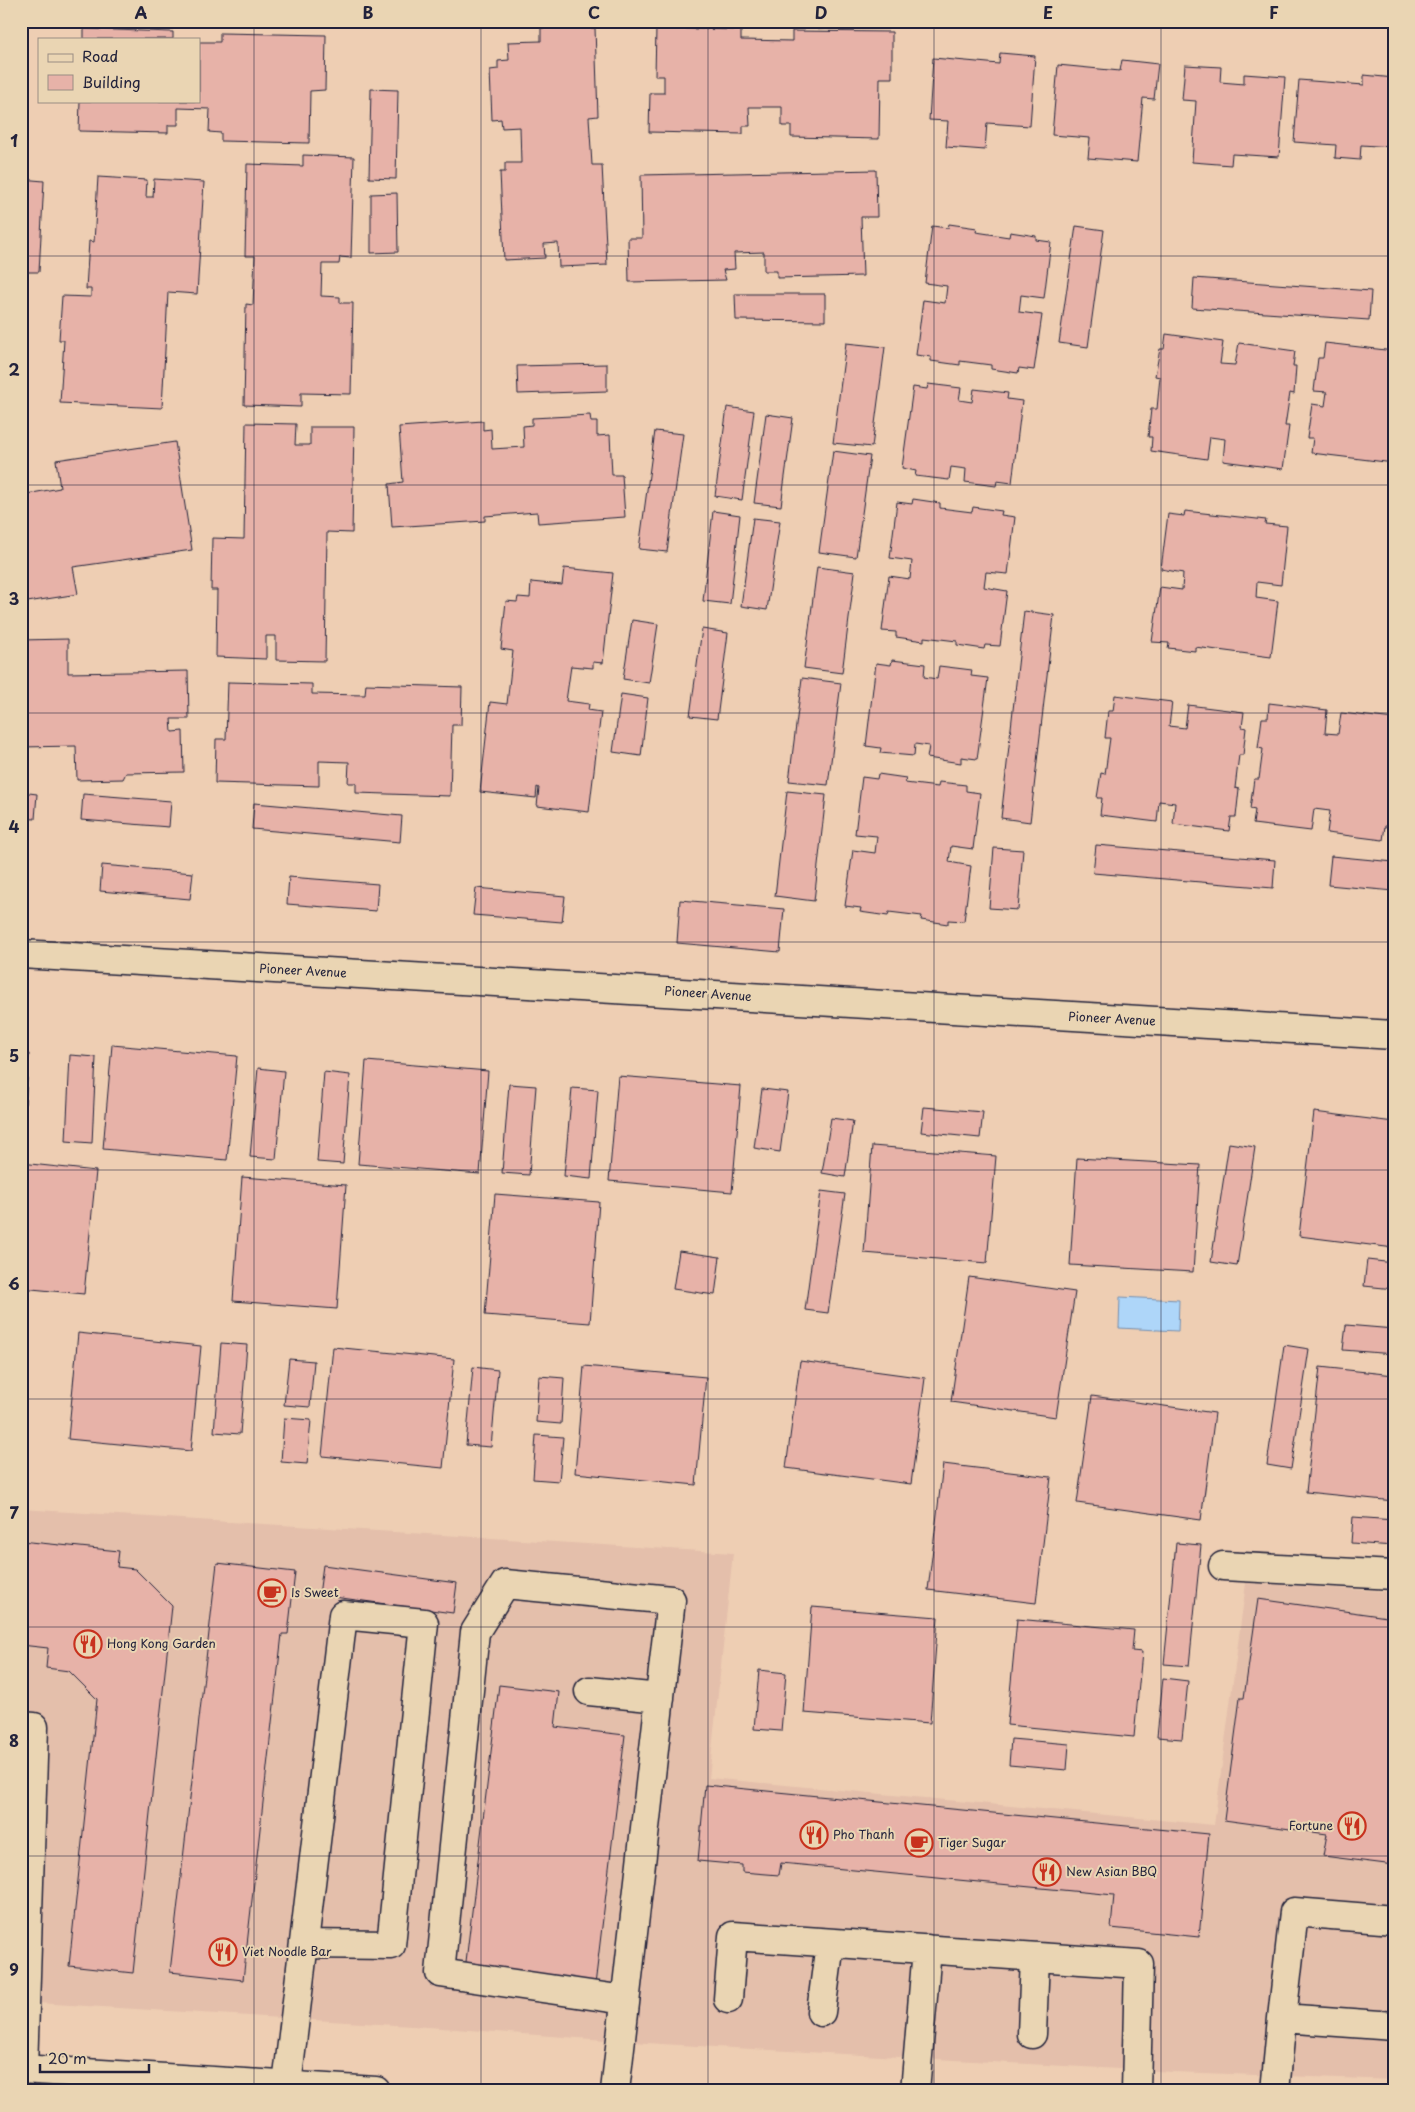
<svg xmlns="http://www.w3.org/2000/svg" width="1415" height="2112" font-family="'Playpen Sans',sans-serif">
<rect width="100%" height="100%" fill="#eeceb3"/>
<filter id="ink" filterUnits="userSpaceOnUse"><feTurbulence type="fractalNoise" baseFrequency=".02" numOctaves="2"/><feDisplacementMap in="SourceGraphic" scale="10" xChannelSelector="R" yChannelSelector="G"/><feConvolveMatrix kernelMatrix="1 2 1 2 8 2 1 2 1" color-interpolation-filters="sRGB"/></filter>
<g filter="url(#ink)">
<path fill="#e4bfab" d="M 21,1509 L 733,1553 L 709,1778 L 1214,1825 L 1246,1583 L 1394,1592 L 1394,2080 L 1174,2072 L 661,2044 L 428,2027 L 21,2002 Z"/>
<path fill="#aed6f9" stroke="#768ead" d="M 1120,1297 L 1179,1300 L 1178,1331 L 1119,1328 Z"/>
<path fill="#e7b2a8" stroke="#22223b" d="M 541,28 L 595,28 L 598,116 L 589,117 L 592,165 L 602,165 L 607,265 L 559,267 L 558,243 L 544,244 L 545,258 L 504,260 L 500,172 L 505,172 L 505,163 L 521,163 L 520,127 L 502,128 L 501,119 L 492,120 L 490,70 L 498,69 L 498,61 L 509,60 L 508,42 L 541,41 Z
M 656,28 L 741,30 L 741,40 L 792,41 L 792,31 L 892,32 L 892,78 L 880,78 L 879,139 L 791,137 L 791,126 L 782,126 L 782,107 L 749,107 L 750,126 L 743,126 L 743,134 L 649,132 L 650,93 L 664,93 L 664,76 L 655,76 Z
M 84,29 L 173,32 L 173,39 L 84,39 Z
M 220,33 L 326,35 L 325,90 L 310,91 L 309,143 L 221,141 L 221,133 L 209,132 L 210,109 L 178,108 L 178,125 L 168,125 L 168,133 L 79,131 L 80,101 L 199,101 L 199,42 L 220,42 Z
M 1000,53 L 1035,56 L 1030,126 L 987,123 L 985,150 L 946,147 L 948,121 L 929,120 L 933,58 L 999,64 Z
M 1122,60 L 1158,64 L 1154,99 L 1143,98 L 1137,162 L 1088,158 L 1090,138 L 1052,135 L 1058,65 L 1120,71 Z
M 1185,65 L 1221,67 L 1220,82 L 1244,84 L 1244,74 L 1285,77 L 1279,157 L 1232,154 L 1231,165 L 1192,162 L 1196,101 L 1182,100 Z
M 1364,75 L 1394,78 L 1394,147 L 1361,145 L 1360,160 L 1335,158 L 1336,145 L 1294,142 L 1299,80 L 1364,85 Z
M 371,89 L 398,90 L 396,179 L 369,178 Z
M 303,155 L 354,157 L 351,258 L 340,257 L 339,264 L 322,264 L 321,296 L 340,297 L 340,303 L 353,303 L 351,394 L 301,393 L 301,407 L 244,405 L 246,304 L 253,305 L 255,256 L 245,256 L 247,164 L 303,166 Z
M 876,170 L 877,217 L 861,217 L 863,276 L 777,278 L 777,271 L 764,271 L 764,252 L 734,253 L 735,269 L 723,270 L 726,280 L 629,282 L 628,238 L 642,238 L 641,175 Z
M 98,177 L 147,180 L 146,197 L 153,197 L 154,179 L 204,182 L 197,294 L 168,292 L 162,408 L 60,403 L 64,340 L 59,340 L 62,296 L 91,297 L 91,289 L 86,289 L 89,241 L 94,242 Z
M 21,179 L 44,181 L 39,272 L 21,272 Z
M 397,193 L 398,252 L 371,253 L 371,194 Z
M 949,224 L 977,228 L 976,232 L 1009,237 L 1010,232 L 1036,236 L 1036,240 L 1051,242 L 1044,298 L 1021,295 L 1019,312 L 1042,315 L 1034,370 L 1019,368 L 1018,373 L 991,369 L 991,365 L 960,361 L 960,365 L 931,361 L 931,357 L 916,355 L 923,300 L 945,303 L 947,286 L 925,283 L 932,226 L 948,228 Z
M 1076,226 L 1104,230 L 1088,347 L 1059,343 Z
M 1194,278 L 1371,291 L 1369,320 L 1192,308 Z
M 735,294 L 825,294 L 825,321 L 736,320 Z
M 1166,334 L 1223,342 L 1220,364 L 1235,365 L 1239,343 L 1295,351 L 1293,366 L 1296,366 L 1294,394 L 1290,393 L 1285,426 L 1289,426 L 1283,469 L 1223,461 L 1225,439 L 1210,437 L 1207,459 L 1151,451 L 1152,437 L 1148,437 L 1151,409 L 1157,409 L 1160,377 L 1155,376 L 1160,349 L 1164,349 Z
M 846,343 L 885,347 L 872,447 L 833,443 Z
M 1325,343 L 1394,351 L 1394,401 L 1391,415 L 1394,415 L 1394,463 L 1311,453 L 1313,438 L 1307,438 L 1312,404 L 1325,406 L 1327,392 L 1314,391 L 1318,358 L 1323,358 Z
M 607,364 L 607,391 L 518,394 L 517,366 Z
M 928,384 L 961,388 L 959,400 L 972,402 L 974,389 L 1008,393 L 1007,399 L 1022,401 L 1012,483 L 997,481 L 996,486 L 965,482 L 966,469 L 951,467 L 949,480 L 915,476 L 916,471 L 902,468 L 913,387 L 927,389 Z
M 727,407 L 754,411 L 742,500 L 715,496 Z
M 766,414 L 793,418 L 781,506 L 754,503 Z
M 590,415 L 591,422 L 597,422 L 597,436 L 610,435 L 612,475 L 622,475 L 625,517 L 538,523 L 537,512 L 485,516 L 485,521 L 392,527 L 389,484 L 403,482 L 399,427 L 483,421 L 483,430 L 491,429 L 492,449 L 524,447 L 523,426 L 532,425 L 532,418 Z
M 246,423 L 296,424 L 295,445 L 310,445 L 310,427 L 354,427 L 352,533 L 327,532 L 325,661 L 276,660 L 276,636 L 266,636 L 266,659 L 216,657 L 217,590 L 211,590 L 212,538 L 244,539 Z
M 655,431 L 683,434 L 667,552 L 639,549 Z
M 175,442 L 192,550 L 73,567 L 78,594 L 21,603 L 21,495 L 60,488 L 56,460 Z
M 833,451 L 870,456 L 856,557 L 819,552 Z
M 913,499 L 940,503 L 940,508 L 972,512 L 973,507 L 1002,511 L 1001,515 L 1015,517 L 1008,574 L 986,572 L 984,587 L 1007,591 L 1000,646 L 985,645 L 984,649 L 957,645 L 957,641 L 924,637 L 924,641 L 896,637 L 896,632 L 882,631 L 889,576 L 910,579 L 912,561 L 890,558 L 897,502 L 912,504 Z
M 713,511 L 740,515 L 730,604 L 703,601 Z
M 1185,511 L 1266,520 L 1265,524 L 1287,526 L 1281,585 L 1257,582 L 1256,598 L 1278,601 L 1271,657 L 1195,647 L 1195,651 L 1168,648 L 1169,643 L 1152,642 L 1160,587 L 1182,590 L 1183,573 L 1161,569 L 1168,514 L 1184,516 Z
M 753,518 L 780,521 L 767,610 L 741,606 Z
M 817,567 L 855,572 L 842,673 L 804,668 Z
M 564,568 L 613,573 L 603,663 L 593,662 L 593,668 L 571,666 L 566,701 L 589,704 L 588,710 L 601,712 L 589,812 L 537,806 L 539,788 L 537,787 L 536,798 L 480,792 L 490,702 L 507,704 L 513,651 L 501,649 L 506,601 L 517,602 L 518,597 L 530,598 L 531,582 L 562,585 Z
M 1024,611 L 1054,615 L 1030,822 L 1001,818 Z
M 632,620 L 658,624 L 649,683 L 623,679 Z
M 702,629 L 728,633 L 717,719 L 690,716 Z
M 68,639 L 68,673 L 188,671 L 189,719 L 171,719 L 172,732 L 183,731 L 184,772 L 126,773 L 123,779 L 77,780 L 76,746 L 21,747 L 21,640 Z
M 892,660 L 925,664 L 924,677 L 937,679 L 939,666 L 972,670 L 971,676 L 988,678 L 977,759 L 961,757 L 961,763 L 927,758 L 929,746 L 915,744 L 914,756 L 880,753 L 881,748 L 866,746 L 876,663 L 891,665 Z
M 802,678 L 841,683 L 828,785 L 789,781 Z
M 228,682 L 312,684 L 312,694 L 365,695 L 366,684 L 462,687 L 461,725 L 452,725 L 450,796 L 356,793 L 356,783 L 348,783 L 349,762 L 319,761 L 319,786 L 215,783 L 216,739 L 226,739 Z
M 621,694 L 648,698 L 641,756 L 613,752 Z
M 1115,695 L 1172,702 L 1169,726 L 1185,728 L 1188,705 L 1244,712 L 1242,727 L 1246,728 L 1243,755 L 1239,755 L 1235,788 L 1239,789 L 1236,817 L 1231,817 L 1229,831 L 1173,824 L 1175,803 L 1159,801 L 1157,822 L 1100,815 L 1102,798 L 1097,798 L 1101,773 L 1105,774 L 1110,738 L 1105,738 L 1108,711 L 1113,711 Z
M 1269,703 L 1327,710 L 1325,733 L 1338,734 L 1341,713 L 1394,719 L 1394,764 L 1388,796 L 1393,797 L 1389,826 L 1385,826 L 1383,840 L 1327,833 L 1330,811 L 1314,809 L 1311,831 L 1253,824 L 1255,810 L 1250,809 L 1254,779 L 1259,779 L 1263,749 L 1258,748 L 1262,718 L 1268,718 Z
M 878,774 L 906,778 L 905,783 L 938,787 L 939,782 L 966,785 L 966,791 L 980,793 L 973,849 L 951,846 L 949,862 L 971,866 L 964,921 L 948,920 L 948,924 L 921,920 L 922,916 L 889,912 L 888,916 L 860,912 L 861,908 L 845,906 L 853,850 L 875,853 L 877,836 L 855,834 L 862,777 L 877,779 Z
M 787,791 L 826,795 L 814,901 L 775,896 Z
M 21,792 L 37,794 L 35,819 L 21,818 Z
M 83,794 L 171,801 L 169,827 L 81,820 Z
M 254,803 L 402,816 L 400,842 L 252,829 Z
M 1096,845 L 1275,860 L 1273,888 L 1093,873 Z
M 994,848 L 1023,850 L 1018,910 L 989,908 Z
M 1331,856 L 1394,862 L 1394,891 L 1328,885 Z
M 102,865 L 193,873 L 190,899 L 100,891 Z
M 289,877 L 378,884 L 376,911 L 287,904 Z
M 476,888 L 565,896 L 562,922 L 473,915 Z
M 680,900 L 784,909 L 780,952 L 677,943 Z
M 112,1045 L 237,1056 L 227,1160 L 103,1149 Z
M 21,1053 L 29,1054 L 22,1144 L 21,1144 Z
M 70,1055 L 96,1057 L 92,1143 L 66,1141 Z
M 366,1061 L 488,1071 L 480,1174 L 358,1164 Z
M 258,1068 L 284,1071 L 276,1159 L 250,1157 Z
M 324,1072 L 350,1075 L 343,1164 L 317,1162 Z
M 618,1076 L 741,1086 L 732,1192 L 609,1181 Z
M 509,1084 L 536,1086 L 529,1175 L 502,1173 Z
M 572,1088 L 598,1090 L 591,1179 L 564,1176 Z
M 762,1089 L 788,1092 L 780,1152 L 754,1148 Z
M 924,1107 L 983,1112 L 980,1138 L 921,1132 Z
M 1314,1112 L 1394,1122 L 1394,1248 L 1299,1236 Z
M 831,1118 L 853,1121 L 845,1177 L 822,1173 Z
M 1229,1143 L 1255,1147 L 1237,1266 L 1211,1262 Z
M 872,1146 L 996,1156 L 987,1263 L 864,1253 Z
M 1077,1158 L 1200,1165 L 1193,1272 L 1070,1265 Z
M 21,1163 L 96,1171 L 84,1294 L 21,1288 Z
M 242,1177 L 346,1185 L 337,1309 L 233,1301 Z
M 821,1191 L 845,1194 L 828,1313 L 805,1310 Z
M 495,1194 L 599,1202 L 590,1323 L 485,1315 Z
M 679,1251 L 720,1257 L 715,1295 L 673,1289 Z
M 1367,1260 L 1394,1263 L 1394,1289 L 1364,1286 Z
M 969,1277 L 1075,1292 L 1056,1417 L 951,1402 Z
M 1346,1325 L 1394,1329 L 1394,1354 L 1343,1350 Z
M 78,1333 L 201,1346 L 191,1451 L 68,1439 Z
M 221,1343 L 247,1345 L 240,1434 L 214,1432 Z
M 1284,1345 L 1309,1349 L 1291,1469 L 1267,1465 Z
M 333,1347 L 454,1359 L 443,1468 L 322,1456 Z
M 289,1359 L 314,1361 L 310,1407 L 284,1405 Z
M 800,1361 L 925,1378 L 911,1484 L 786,1468 Z
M 584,1366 L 706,1377 L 696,1485 L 575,1473 Z
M 473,1367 L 498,1370 L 491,1447 L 466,1445 Z
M 1320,1367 L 1394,1375 L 1394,1501 L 1306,1492 Z
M 539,1376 L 564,1378 L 561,1424 L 536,1422 Z
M 1092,1396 L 1215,1413 L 1201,1520 L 1077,1503 Z
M 284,1418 L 311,1420 L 307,1464 L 281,1462 Z
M 536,1435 L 563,1437 L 559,1481 L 533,1479 Z
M 943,1464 L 1051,1477 L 1036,1603 L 928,1590 Z
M 1353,1517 L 1394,1520 L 1394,1546 L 1351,1543 Z
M 21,1541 L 119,1551 L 117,1567 L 135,1569 L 172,1606 L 133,1973 L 69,1966 L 97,1699 L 69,1671 L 46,1668 L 48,1648 L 21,1645 Z
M 1176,1543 L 1201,1545 L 1189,1666 L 1164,1664 Z
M 217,1563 L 295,1572 L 288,1634 L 282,1634 L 243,1980 L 170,1972 Z
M 323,1565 L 457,1583 L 453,1613 L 319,1595 Z
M 1258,1599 L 1394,1618 L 1394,1865 L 1323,1856 L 1327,1834 L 1224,1820 L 1240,1698 L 1244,1698 Z
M 812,1607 L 938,1617 L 930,1723 L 804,1713 Z
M 1017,1619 L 1134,1630 L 1132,1651 L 1142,1652 L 1134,1737 L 1007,1725 Z
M 759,1670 L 786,1673 L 781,1731 L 754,1729 Z
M 1163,1678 L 1188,1681 L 1182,1739 L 1157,1737 Z
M 499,1685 L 559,1692 L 555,1727 L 625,1735 L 595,1985 L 465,1970 Z
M 1011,1739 L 1069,1744 L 1067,1770 L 1009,1765 Z
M 705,1785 L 1209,1834 L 1199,1937 L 1111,1928 L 1114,1895 L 781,1863 L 779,1875 L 742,1872 L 742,1865 L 698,1861 Z"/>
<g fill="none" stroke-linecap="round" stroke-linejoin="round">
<g stroke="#22223b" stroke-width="31">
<path id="minor" d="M 21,954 L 1394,1035
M 1223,1566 L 1394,1575
M 589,1691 L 660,1698
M 21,1726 L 34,1727 L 23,2069
M 728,1999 L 733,1936 L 1139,1964 L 1136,2091
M 821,2012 L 830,1943
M 1282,2018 L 1294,1912 L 1394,1920
M 1032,2034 L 1035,1957
M 287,2085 L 343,1615 L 424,1623 L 391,1945 L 304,1944
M 615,2091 L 671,1600 L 505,1584 L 475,1632 L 440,1973 L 625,2000
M 915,2091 L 927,1949
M 1275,2091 L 1282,2018 L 1394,2026"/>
</g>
<g stroke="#22223b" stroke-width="31">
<path id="major" d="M 21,2069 L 376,2091"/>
</g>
<use href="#minor" stroke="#ead5b3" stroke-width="28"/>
<use href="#major" stroke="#ead5b3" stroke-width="28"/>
</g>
</g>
<path fill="none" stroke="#22223b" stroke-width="1" stroke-opacity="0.55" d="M 254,21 L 254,2091M 481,21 L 481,2091M 708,21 L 708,2091M 934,21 L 934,2091M 1161,21 L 1161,2091M 21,256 L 1394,256M 21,485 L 1394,485M 21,713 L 1394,713M 21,942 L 1394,942M 21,1170 L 1394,1170M 21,1399 L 1394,1399M 21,1627 L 1394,1627M 21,1856 L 1394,1856"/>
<defs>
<g id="cafe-ring" transform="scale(1.4375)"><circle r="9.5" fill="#ead5b3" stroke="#c8321e" stroke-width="1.5"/><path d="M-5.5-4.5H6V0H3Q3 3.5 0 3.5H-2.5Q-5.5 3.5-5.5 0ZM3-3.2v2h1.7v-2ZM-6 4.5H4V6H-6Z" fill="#c8321e"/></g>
<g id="restaurant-ring" transform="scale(1.4375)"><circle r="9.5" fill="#ead5b3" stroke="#c8321e" stroke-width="1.5"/><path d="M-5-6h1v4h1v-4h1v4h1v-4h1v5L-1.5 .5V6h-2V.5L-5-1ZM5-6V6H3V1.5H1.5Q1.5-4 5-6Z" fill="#c8321e"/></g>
</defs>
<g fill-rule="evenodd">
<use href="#cafe-ring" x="272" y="1593"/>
<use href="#restaurant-ring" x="88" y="1644"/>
<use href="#restaurant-ring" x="1352" y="1826"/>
<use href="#restaurant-ring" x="814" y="1835"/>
<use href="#cafe-ring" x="919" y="1843"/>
<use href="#restaurant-ring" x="1047" y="1872"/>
<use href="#restaurant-ring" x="223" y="1952"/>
</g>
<g text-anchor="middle" stroke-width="4" stroke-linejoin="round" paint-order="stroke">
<g font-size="12" fill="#22223b" stroke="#ead5b3">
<text transform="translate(303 971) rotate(3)" y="4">Pioneer Avenue</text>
<text transform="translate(708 994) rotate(4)" y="4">Pioneer Avenue</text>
<text transform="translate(1112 1019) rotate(3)" y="4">Pioneer Avenue</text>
</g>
<g font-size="12" fill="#22223b" stroke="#ead5b3" text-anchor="start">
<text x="291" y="1597">Is Sweet</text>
<text x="107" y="1648">Hong Kong Garden</text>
<text x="1333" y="1830" text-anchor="end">Fortune</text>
<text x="833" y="1839">Pho Thanh</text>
<text x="938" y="1847">Tiger Sugar</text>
<text x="1066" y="1876">New Asian BBQ</text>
<text x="242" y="1956">Viet Noodle Bar</text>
</g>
</g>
<rect width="1415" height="2112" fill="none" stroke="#ead5b3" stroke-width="55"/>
<rect x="38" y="38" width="162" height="65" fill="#ead5b3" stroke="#9a8d83"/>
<rect x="48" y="54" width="25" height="8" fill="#ead5b3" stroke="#9a8d83"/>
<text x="82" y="62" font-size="15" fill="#22223b">Road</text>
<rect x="48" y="75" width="25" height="15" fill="#e7b2a8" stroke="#9a8d83"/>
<text x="82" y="88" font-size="15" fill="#22223b">Building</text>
<path d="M40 2064v8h109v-8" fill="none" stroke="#22223b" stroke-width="2.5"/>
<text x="48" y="2064" font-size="15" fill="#22223b" stroke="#ead5b3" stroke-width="4" paint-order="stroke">20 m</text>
<rect x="28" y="28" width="1360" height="2056" fill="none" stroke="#22223b" stroke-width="2"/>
<g font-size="16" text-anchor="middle" font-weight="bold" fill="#22223b">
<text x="141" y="19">A</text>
<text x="368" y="19">B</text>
<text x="594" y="19">C</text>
<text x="821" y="19">D</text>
<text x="1048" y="19">E</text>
<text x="1274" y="19">F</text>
<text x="14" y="147">1</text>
<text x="14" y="376">2</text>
<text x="14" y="605">3</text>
<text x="14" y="833">4</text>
<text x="14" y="1062">5</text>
<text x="14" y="1290">6</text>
<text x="14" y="1519">7</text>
<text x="14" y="1747">8</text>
<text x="14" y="1976">9</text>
</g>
</svg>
